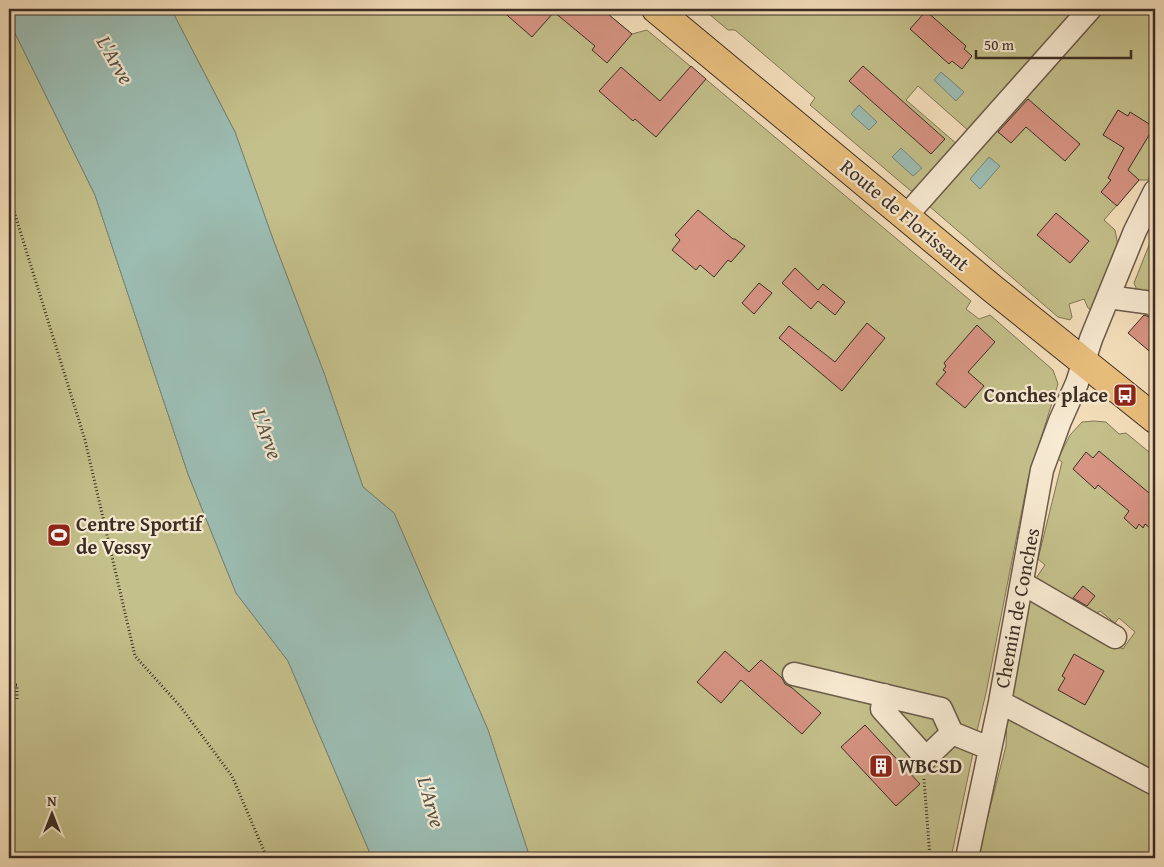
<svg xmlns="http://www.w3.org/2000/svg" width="1164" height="867" font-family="'Gentium Book Plus',serif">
<rect width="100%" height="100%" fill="#f5e0bc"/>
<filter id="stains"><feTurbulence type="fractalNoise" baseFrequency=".004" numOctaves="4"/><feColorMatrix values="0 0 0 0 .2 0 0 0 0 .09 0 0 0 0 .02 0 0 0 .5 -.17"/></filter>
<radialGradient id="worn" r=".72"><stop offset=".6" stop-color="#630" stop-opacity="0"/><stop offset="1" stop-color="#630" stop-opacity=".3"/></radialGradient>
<path fill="#c4c08b" stroke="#807758" d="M 171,9 L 614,9 L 609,15 L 632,34 L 647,30 L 971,301 L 966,309 L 979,319 L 990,315 L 1053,370 L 1058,384 L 1028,479 L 986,693 L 977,731 L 972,742 L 973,753 L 951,858 L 530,858 L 488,730 L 394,513 L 363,487 L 324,373 L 274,242 L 235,132 Z
M 703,9 L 1080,9 L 970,132 L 918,86 L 906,100 L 958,145 L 929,179 L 911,191 L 810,105 L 815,98 L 735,30 L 728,30 Z
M 1106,9 L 1155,9 L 1155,163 L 1148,180 L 1139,180 L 1104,220 L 1115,230 L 1119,251 L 1091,310 L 1088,308 L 1084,299 L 1069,304 L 1072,317 L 1070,320 L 1058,317 L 929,206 Z
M 9,21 L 95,195 L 188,474 L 236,593 L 288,661 L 372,858 L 9,858 Z
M 1155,230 L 1155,297 L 1137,290 L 1134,283 Z
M 1094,421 L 1106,422 L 1119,434 L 1126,433 L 1155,457 L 1155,775 L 1009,698 L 1027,595 L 1123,649 L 1135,632 L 1119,618 L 1115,623 L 1100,611 L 1091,619 L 1085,608 L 1073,598 L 1068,602 L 1032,584 L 1045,565 L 1038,559 L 1062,462 L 1058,459 L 1070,435 L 1082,422 Z
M 1007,712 L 1155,791 L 1155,858 L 977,858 L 1006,746 Z"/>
<path fill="#9cbdb3" stroke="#76847a" d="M 9,9 L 171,9 L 235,132 L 274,242 L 324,373 L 363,487 L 394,513 L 488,730 L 530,858 L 372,858 L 288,661 L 236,593 L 188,474 L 95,195 L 9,21 Z
M 941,72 L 964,92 L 956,101 L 934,80 Z
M 859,105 L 877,122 L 869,130 L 851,114 Z
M 901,148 L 922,168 L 913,176 L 892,157 Z
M 989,157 L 1000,166 L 980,189 L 970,179 Z"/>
<path fill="#d79483" stroke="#3c2e25" d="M 500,9 L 602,9 L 632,34 L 607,63 L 592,50 L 595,46 L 554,12 L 532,37 Z
M 926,11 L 966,46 L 964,49 L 972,56 L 962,69 L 952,61 L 949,64 L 910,29 Z
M 691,66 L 706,79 L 656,137 L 635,119 L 633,121 L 599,91 L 621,67 L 660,101 Z
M 863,66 L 945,139 L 931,154 L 849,81 Z
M 1028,99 L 1080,144 L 1065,161 L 1026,127 L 1011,143 L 998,132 Z
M 1118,110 L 1128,116 L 1130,112 L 1154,127 L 1128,170 L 1139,180 L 1117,206 L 1101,192 L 1111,180 L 1108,178 L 1124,148 L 1103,135 Z
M 698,210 L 733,239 L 735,239 L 745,246 L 731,262 L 728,260 L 714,277 L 700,265 L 696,270 L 672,250 L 680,240 L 675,235 Z
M 1056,213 L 1089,241 L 1070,263 L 1037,235 Z
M 795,268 L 818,290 L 823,284 L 845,302 L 835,315 L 818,301 L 811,309 L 782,283 Z
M 759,283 L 772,293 L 754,314 L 742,303 Z
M 1144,315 L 1155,319 L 1155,356 L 1128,333 Z
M 867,323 L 885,338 L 842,391 L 779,338 L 789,326 L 835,362 Z
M 977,325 L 995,342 L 968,372 L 984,386 L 965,408 L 936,384 L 946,372 L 943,370 L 946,366 L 944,363 Z
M 1099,451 L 1155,498 L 1155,532 L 1145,524 L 1143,528 L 1139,524 L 1136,529 L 1124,518 L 1129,511 L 1098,485 L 1095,489 L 1073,469 L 1086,452 L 1093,458 Z
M 1083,586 L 1095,596 L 1087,606 L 1073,598 Z
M 725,651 L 749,672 L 761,660 L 782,678 L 785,684 L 791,687 L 821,713 L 802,734 L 741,680 L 721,703 L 697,682 Z
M 1074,654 L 1104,671 L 1085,705 L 1058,690 L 1065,678 L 1062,676 Z
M 865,725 L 920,784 L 896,806 L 841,747 Z"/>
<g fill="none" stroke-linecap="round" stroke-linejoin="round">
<g stroke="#6a5a4b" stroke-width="25">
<path id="minor" d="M 906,216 L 1090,9
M 1108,297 L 1152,303 L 1155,306
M 1022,583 L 1115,637
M 794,674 L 941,709 L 952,733 L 989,748
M 884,695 L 882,709 L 926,758 L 952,733
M 1000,702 L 1155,784
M 967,858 L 1000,702 L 1042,470 L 1060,421 L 1077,383 L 1091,339 L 1135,231 L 1155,191"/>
</g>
<g stroke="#3c2e25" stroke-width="30">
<path id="major" d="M 656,9 L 993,289 L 1155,419"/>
</g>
<path stroke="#3c2e25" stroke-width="3" stroke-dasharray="1 2.5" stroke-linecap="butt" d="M 9,195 L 85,440 L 135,656 L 180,706 L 232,776 L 267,858
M 9,685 L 17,685 L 17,701
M 924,779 L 930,858"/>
<use href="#minor" stroke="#f8ebd3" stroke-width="22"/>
<use href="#major" stroke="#eac07e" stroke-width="28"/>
</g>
<defs>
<g id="bus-square" transform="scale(1.25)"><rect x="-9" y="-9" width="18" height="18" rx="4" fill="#8f2418" stroke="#f8ebd3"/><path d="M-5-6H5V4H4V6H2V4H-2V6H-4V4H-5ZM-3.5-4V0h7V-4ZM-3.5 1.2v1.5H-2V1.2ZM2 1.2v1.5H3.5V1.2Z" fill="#fff"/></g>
<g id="stadium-square" transform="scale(1.25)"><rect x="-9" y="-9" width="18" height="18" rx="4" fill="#8f2418" stroke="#f8ebd3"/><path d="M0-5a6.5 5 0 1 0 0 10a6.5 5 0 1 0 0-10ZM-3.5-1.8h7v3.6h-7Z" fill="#fff"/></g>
<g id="building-square" transform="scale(1.25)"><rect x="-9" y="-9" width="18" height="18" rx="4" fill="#8f2418" stroke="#f8ebd3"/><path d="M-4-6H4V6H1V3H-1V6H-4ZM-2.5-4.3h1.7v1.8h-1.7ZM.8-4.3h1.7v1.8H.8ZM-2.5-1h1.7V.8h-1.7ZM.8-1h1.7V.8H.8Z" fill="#fff"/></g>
</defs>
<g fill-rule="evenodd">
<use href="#bus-square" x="1125" y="395"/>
<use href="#stadium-square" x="59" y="535"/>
<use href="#building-square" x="881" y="766"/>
</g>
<g text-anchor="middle" stroke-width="4.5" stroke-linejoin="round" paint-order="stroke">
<g font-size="20" fill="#3c2e25" stroke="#f8ebd3">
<text transform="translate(905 215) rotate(40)" y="7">Route de Florissant</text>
<text transform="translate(1017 608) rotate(-79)" y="7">Chemin de Conches</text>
</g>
<g font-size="20" font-weight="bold" fill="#3c2e25" stroke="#f8ebd3" text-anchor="start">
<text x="1108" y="402" text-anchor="end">Conches place</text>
<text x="76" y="531">Centre Sportif<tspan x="76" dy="23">de Vessy</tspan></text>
<text x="898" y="773">WBCSD</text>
</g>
<g font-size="21" font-style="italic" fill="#545248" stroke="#f8ebd3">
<text transform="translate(115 60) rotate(60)" y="7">L'Arve</text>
<text transform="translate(267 434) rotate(70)" y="7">L'Arve</text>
<text transform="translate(431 802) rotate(74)" y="7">L'Arve</text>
</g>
</g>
<rect width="1164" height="867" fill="none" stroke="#f5e0bc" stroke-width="30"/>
<rect x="10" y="10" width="1144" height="847" fill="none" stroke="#3c2e25" stroke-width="2.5"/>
<rect x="15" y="15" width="1134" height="837" fill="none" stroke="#3c2e25"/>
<g transform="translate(52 814)" stroke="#f8ebd3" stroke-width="4" paint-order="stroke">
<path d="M0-4L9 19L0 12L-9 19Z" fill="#3c2e25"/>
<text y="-8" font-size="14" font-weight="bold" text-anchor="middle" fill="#3c2e25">N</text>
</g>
<path d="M976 50v8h155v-8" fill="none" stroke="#3c2e25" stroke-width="2.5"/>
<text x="984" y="50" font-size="15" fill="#3c2e25" stroke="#f8ebd3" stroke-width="4" paint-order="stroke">50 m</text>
<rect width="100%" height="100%" filter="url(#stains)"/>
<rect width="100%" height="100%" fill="url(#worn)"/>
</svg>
